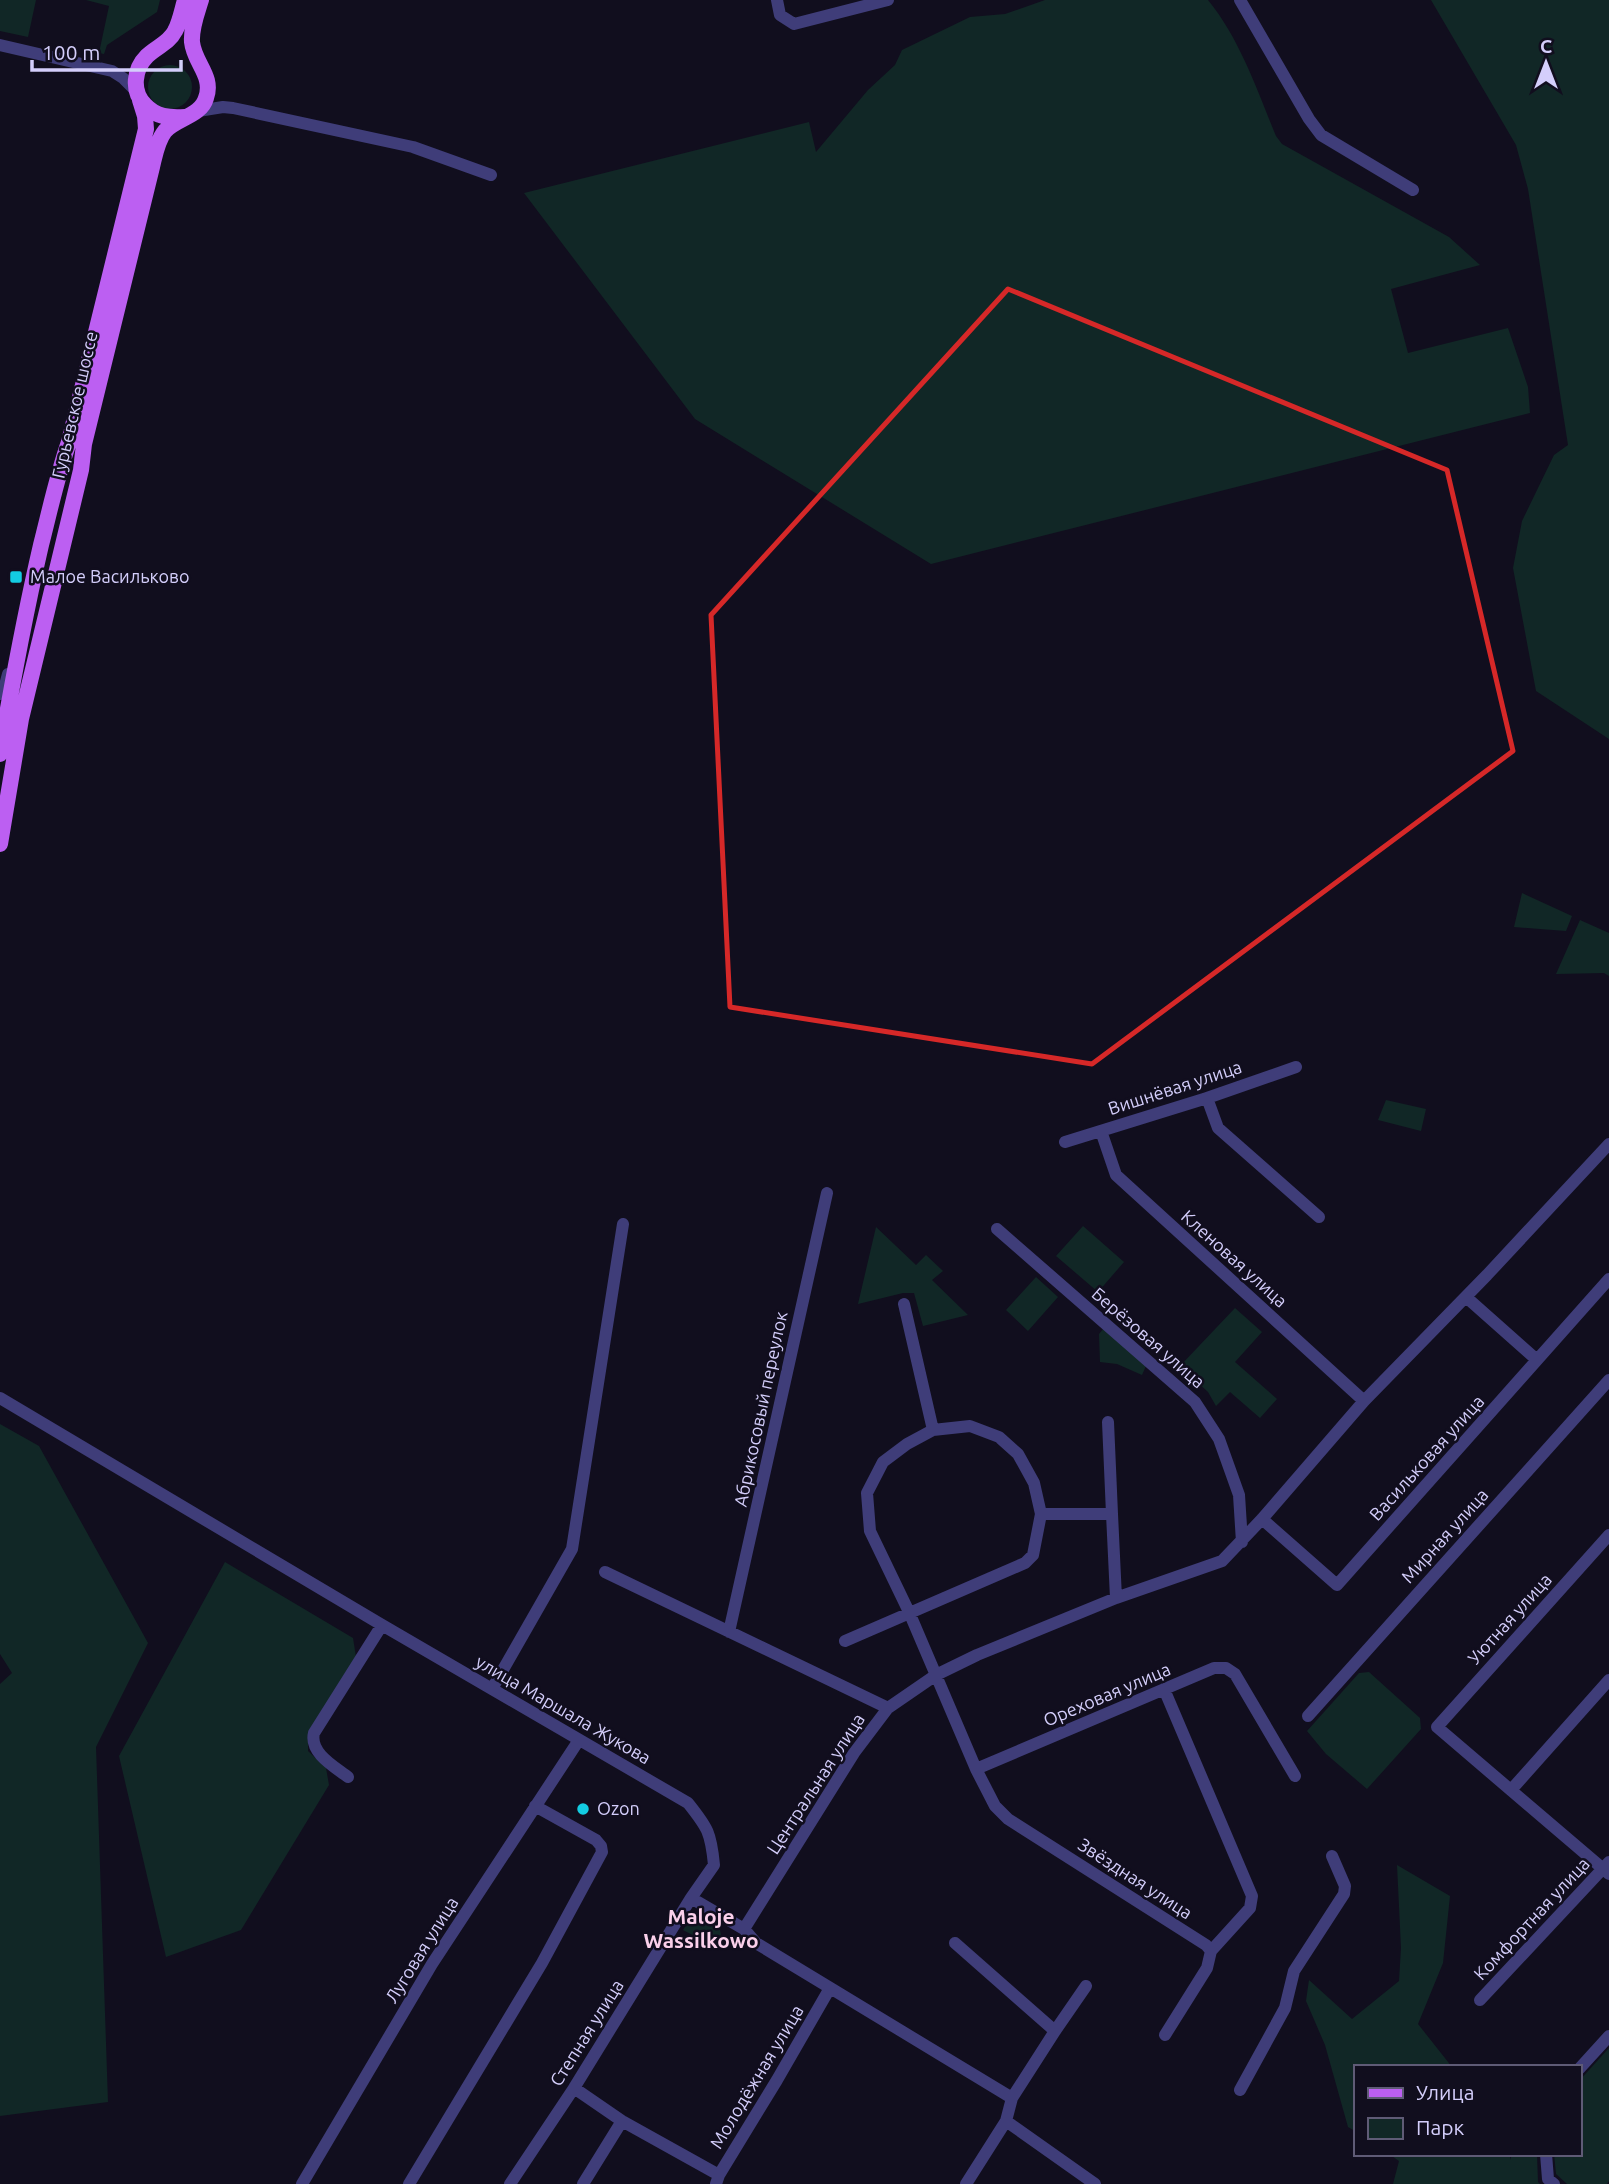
<svg xmlns="http://www.w3.org/2000/svg" width="1609" height="2184" font-family="Ubuntu,sans-serif">
<rect width="100%" height="100%" fill="#110e1e"/>
<path fill="#112726" d="M 0,0 L 36,0 L 28,37 L 0,31 Z
M 86,0 L 160,0 L 157,12 L 107,45 L 104,54 L 99,53 L 109,6 Z
M 1045,0 L 1208,0 C 1240,39 1257,90 1276,136 L 1282,144 L 1449,237 L 1480,265 L 1391,289 L 1408,353 L 1508,328 L 1528,387 L 1530,413 L 931,564 L 695,419 L 524,193 L 809,122 L 816,152 L 868,90 L 895,65 L 902,50 L 970,17 L 1005,14 Z
M 1431,0 L 1609,0 L 1609,739 L 1536,691 L 1513,568 L 1522,521 L 1554,455 L 1568,445 L 1528,189 L 1516,145 Z
M148 87a22 22 0 1 1 44 0a22 22 0 1 1-44 0Z
M 1522,893 L 1572,916 L 1566,931 L 1514,927 Z
M 1580,920 L 1609,933 L 1609,976 L 1604,973 L 1556,974 Z
M 1386,1100 L 1426,1109 L 1421,1131 L 1378,1120 Z
M 1083,1226 L 1124,1262 L 1098,1292 L 1056,1256 Z
M 876,1227 L 916,1265 L 926,1255 L 943,1271 L 932,1280 L 968,1315 L 923,1326 L 914,1293 L 903,1293 L 858,1304 Z
M 1036,1277 L 1058,1297 L 1028,1331 L 1006,1310 Z
M 1235,1308 L 1262,1332 L 1235,1362 L 1277,1399 L 1260,1418 L 1230,1392 L 1216,1406 L 1208,1392 L 1180,1366 Z
M 1104,1328 L 1146,1366 L 1142,1375 L 1117,1364 L 1100,1362 L 1099,1334 Z
M 0,1424 L 39,1446 L 148,1643 L 96,1747 L 108,2102 L 0,2116 L 0,1684 L 12,1673 L 0,1654 Z
M 225,1562 L 353,1638 L 356,1657 L 308,1734 L 308,1751 L 326,1768 L 329,1785 L 241,1930 L 166,1957 L 119,1756 Z
M 1369,1672 L 1420,1718 L 1421,1729 L 1367,1789 L 1326,1754 L 1307,1731 L 1359,1673 Z
M 1397,1865 L 1450,1896 L 1443,1963 L 1418,2024 L 1452,2067 L 1355,2067 L 1355,2131 L 1348,2127 L 1325,2045 L 1306,2001 L 1309,1980 L 1352,2019 L 1399,1981 L 1401,1948 Z
M 693,1914 L 720,1930 L 721,1935 L 715,1947 L 683,1930 Z
M 1609,2048 L 1609,2181 L 1607,2184 L 1567,2184 L 1556,2174 L 1554,2154 L 1579,2154 L 1579,2081 Z
M 1389,2154 L 1509,2154 L 1511,2160 L 1511,2154 L 1537,2154 L 1538,2182 L 1540,2184 L 1393,2184 L 1399,2161 Z"/>
<g fill="none" stroke-linecap="round" stroke-linejoin="round">
<path stroke="#3f3d79" stroke-width="12" d="M 777,0 L 780,15 L 794,24 L 888,0
M 1240,0 L 1309,119 L 1321,135 L 1413,190
M 0,45 L 112,71 L 123,78 L 137,92
M 198,111 L 223,107 L 233,108 L 413,147 L 491,175
M 0,694 L 4,689 L 8,674
M 1207,1098 L 1218,1128 L 1319,1217
M 1101,1131 L 1116,1175 L 1364,1401
M 1065,1142 L 1207,1098 L 1296,1067
M 997,1229 L 1195,1402 L 1219,1439 L 1239,1495 L 1242,1542
M 1466,1297 L 1537,1360
M 904,1304 L 933,1430
M 0,1398 L 382,1625 L 688,1803 C 708,1828 711,1833 714,1865 L 691,1898 L 574,2088 L 510,2184
M 1108,1422 L 1112,1514
M 1041,1514 L 1112,1514 L 1116,1598
M 1262,1519 L 1337,1585 L 1609,1279
M 1609,1535 L 1437,1727 L 1609,1874
M 605,1572 L 888,1708
M 729,1632 L 827,1193
M 845,1641 L 1025,1563 L 1033,1555 L 1041,1514 L 1034,1483 L 1018,1454 L 999,1437 L 970,1426 L 933,1430 L 907,1444 L 883,1462 L 867,1493 L 870,1531 L 909,1612 L 976,1769 L 1214,1668 L 1226,1668 L 1235,1674 L 1295,1776
M 492,1689 L 572,1549 L 623,1224
M 1164,1689 L 1252,1896 L 1250,1908 L 1211,1951
M 1308,1716 L 1609,1380
M 976,1769 L 995,1806 L 1008,1819 L 1206,1945 L 1211,1951 L 1207,1968 L 1165,2035
M 348,1777 C 335,1767 309,1753 314,1733 L 382,1625
M 1511,1790 L 1609,1680
M 691,1898 L 744,1929 L 756,1943 L 1012,2098
M 744,1929 L 854,1753 L 888,1708 L 936,1675 L 977,1655 L 1116,1598 L 1222,1561 L 1262,1519 L 1364,1401 L 1487,1275 L 1609,1144
M 955,1943 L 1055,2031 L 1012,2098 L 1006,2121 L 966,2184
M 1480,2000 L 1609,1862
M 1055,2031 L 1086,1986
M 1579,2069 L 1609,2036
M 574,2088 L 622,2121 L 719,2175
M 1240,2090 L 1285,2008 L 1294,1971 L 1344,1894 L 1345,1886 L 1332,1856
M 1006,2121 L 1095,2184
M 1546,2154 L 1548,2179 L 1554,2184
M 302,2184 L 432,1964 L 579,1740
M 409,2184 L 542,1963 L 602,1852 L 601,1846 L 596,1840 L 535,1806
M 583,2184 L 622,2121
M 716,2184 L 719,2175 L 777,2080 L 830,1988"/>
<path stroke="#bc5ff2" stroke-width="16" d="M 185,117 C 169,118 156,117 145,105 C 131,91 134,69 147,56 C 156,47 169,43 175,31 C 180,22 182,10 185,0
M 0,754 C 12,684 25,614 41,545 C 50,510 57,476 69,442 L 146,129 L 145,116 L 140,100
M 0,844 L 21,719 L 81,470 L 84,444 L 152,167 C 155,155 157,141 165,131 C 177,118 201,116 206,98 C 214,76 194,63 192,42 C 191,28 197,13 201,0"/>
</g>
<path fill="none" stroke="#d62828" stroke-width="5" stroke-linejoin="round" d="M 1008,289 L 1447,470 L 1513,751 L 1092,1064 L 730,1007 L 711,615 Z"/>
<g fill="#13cce2" stroke="#110e1e" stroke-width="2.5">
<rect x="9" y="570" width="14" height="14" rx="3.5"/>
<circle cx="583" cy="1809" r="7"/>
</g>
<g text-anchor="middle" stroke-width="5" stroke-linejoin="round" paint-order="stroke">
<g font-size="18" fill="#d4cefb" stroke="#110e1e">
<text transform="translate(75 405) rotate(-77)" y="6">Гурьевское шоссе</text>
<text transform="translate(1175 1088) rotate(-18)" y="6">Вишнёвая улица</text>
<text transform="translate(1234 1259) rotate(42)" y="6">Кленовая улица</text>
<text transform="translate(1148 1338) rotate(41)" y="6">Берёзовая улица</text>
<text transform="translate(761 1409) rotate(-78)" y="6">Абрикосовый переулок</text>
<text transform="translate(1427 1458) rotate(-48)" y="6">Васильковая улица</text>
<text transform="translate(1445 1536) rotate(-48)" y="6">Мирная улица</text>
<text transform="translate(1510 1619) rotate(-48)" y="6">Уютная улица</text>
<text transform="translate(1107 1695) rotate(-23)" y="6">Ореховая улица</text>
<text transform="translate(563 1710) rotate(30)" y="6">улица Маршала Жукова</text>
<text transform="translate(816 1784) rotate(-57)" y="6">Центральная улица</text>
<text transform="translate(1135 1879) rotate(33)" y="6">Звёздная улица</text>
<text transform="translate(1532 1919) rotate(-47)" y="6">Комфортная улица</text>
<text transform="translate(422 1950) rotate(-58)" y="6">Луговая улица</text>
<text transform="translate(587 2033) rotate(-58)" y="6">Степная улица</text>
<text transform="translate(757 2077) rotate(-59)" y="6">Молодёжная улица</text>
</g>
<g font-size="18" fill="#d4cefb" stroke="#110e1e" text-anchor="start">
<text x="30" y="583">Малое Васильково</text>
<text x="597" y="1815">Ozon</text>
</g>
<g font-size="21" font-weight="bold" fill="#fbd0eb" stroke="#110e1e">
<text x="701" y="1924">Maloje<tspan x="701" dy="24">Wassilkowo</tspan></text>
</g>
</g>
<rect x="1354" y="2065" width="228" height="91" fill="#110e1e" stroke="#5f5b76" stroke-width="2"/>
<rect x="1368" y="2088" width="35" height="10" fill="#bc5ff2" stroke="#5f5b76" stroke-width="2"/>
<text x="1416" y="2100" font-size="21" fill="#d4cefb">Улица</text>
<rect x="1368" y="2118" width="35" height="21" fill="#112726" stroke="#5f5b76" stroke-width="2"/>
<text x="1416" y="2135" font-size="21" fill="#d4cefb">Парк</text>
<g transform="translate(1546 63)" stroke="#110e1e" stroke-width="5" paint-order="stroke">
<path d="M0-5L12 26L0 18L-12 26Z" fill="#d4cefb"/>
<text y="-10" font-size="19" font-weight="bold" text-anchor="middle" fill="#d4cefb">С</text>
</g>
<path d="M32 60v10h149v-10" fill="none" stroke="#d4cefb" stroke-width="3.5"/>
<text x="42" y="60" font-size="21" fill="#d4cefb" stroke="#110e1e" stroke-width="5" paint-order="stroke">100 m</text>
</svg>
